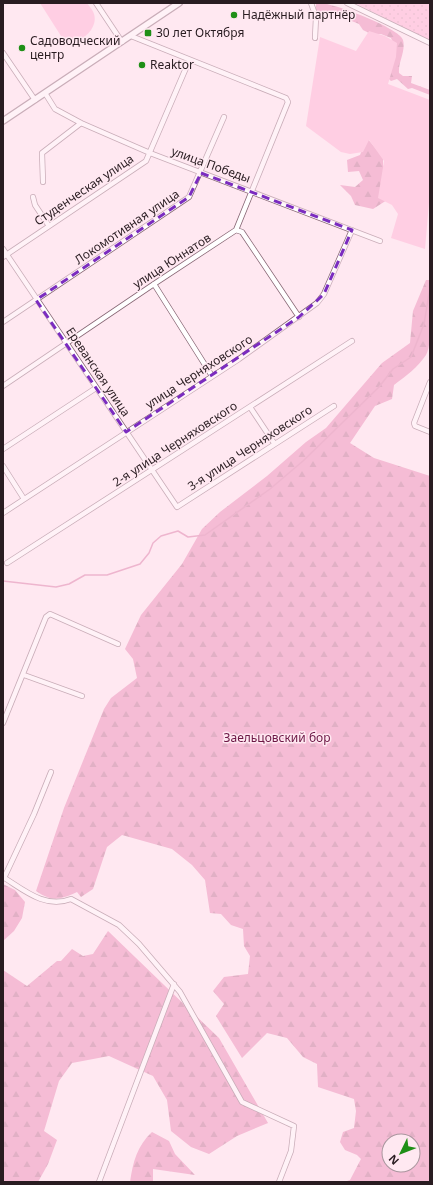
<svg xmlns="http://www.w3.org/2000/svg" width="433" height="1185" font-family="'Noto Sans',sans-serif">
<defs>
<pattern id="grass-dots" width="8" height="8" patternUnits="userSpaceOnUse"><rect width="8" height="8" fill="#feb0d2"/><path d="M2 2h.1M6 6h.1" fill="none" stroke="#da97b4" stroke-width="1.8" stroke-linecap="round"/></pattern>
<pattern id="forest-firs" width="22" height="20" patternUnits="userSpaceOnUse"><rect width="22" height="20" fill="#e887b3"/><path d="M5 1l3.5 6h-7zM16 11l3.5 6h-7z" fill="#bc6e91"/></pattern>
</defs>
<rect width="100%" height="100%" fill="#ffe8f1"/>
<path fill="url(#grass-dots)" d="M 355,3 L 430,3 L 430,41 Z"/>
<path fill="url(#forest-firs)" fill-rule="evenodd" d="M 320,3 C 333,3 400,28 403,40 C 406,51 398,62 399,73 L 403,76 L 412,76 L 411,83 L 430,90 L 430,95 L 412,88 L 408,89 L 397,79 L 391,81 L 388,78 L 395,47 L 391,38 L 381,34 L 371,34 L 363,30 L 359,24 L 330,12 L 326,12 L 318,17 L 316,13 L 316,4 Z
M 367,138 L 383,157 L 383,165 L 388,179 L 387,200 L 373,209 L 355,205 L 351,196 L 340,185 L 355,187 L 363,180 L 359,171 L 348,172 L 347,160 L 360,155 Z
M 426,280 L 430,280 C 430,295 433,344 426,355 C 418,367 406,376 394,385 L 392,399 L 375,406 L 350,443 L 374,458 L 430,476 L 430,1182 L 344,1182 L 350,1180 L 361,1159 L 357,1155 L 345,1150 L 340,1142 L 343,1132 L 354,1128 L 356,1111 L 354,1099 L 318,1087 L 317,1064 L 303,1057 L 287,1038 L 267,1033 L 242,1058 L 216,1016 L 224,1004 L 213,991 L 224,977 L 248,974 L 250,956 L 244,946 L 243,929 L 231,925 L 221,914 L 210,913 L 205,880 L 192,865 L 172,849 L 122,835 L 107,847 L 93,889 L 81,897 L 77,892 C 60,900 52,902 36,891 L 64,808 L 104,709 L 111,698 L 137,678 L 133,659 L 125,649 L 141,615 L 182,564 L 202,529 L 220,512 L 267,476 L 306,442 L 326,428 L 382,363 L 410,343 L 413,311 ZM 389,1141 L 413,1141 L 413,1165 L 389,1165 Z
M 3,884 L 15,890 L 25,902 L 22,918 L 14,931 L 3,941 Z
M 108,931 L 219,1038 L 268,1123 L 237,1136 L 209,1154 L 191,1147 L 171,1131 L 167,1100 L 153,1076 L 109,1056 L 72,1063 L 59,1081 L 44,1131 L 57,1140 L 48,1164 L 38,1182 L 3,1182 L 3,970 L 27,986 L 57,961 L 61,961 L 72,949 L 83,956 L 93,954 Z
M 152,1132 L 169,1141 L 175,1154 L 195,1175 L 153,1169 L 153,1182 L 130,1182 C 133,1162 137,1146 152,1132 Z"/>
<path fill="#feb0d2" d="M 40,3 L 87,3 C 89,6 93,10 94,14 C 98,26 85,41 73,40 C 69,40 65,37 61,36 Z
M 369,31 L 385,36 L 397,43 L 396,57 L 388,84 L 430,100 L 430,191 L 425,249 L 391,238 L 398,214 L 392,205 L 378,198 L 384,161 L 369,140 L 363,152 L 350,154 L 341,152 L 306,126 L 320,37 L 356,51 Z"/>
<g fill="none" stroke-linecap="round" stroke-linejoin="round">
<path stroke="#d979a5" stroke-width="1.5" d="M 3,581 L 56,587 L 69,584 L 85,575 L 107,575 L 140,564 L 149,553 L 153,543 L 161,536 L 178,531 L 188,537 L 205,535 L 270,489 L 303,461 L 379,387 L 393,369 L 411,357 L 424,324 L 430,288"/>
<g stroke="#886775" stroke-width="6">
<path id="minor" d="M 96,3 L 122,42
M 311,3 L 316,17 L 315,38
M 347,3 L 430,43
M 3,53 L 35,100
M 45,93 L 55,109 L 81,123 L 150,153 L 380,241
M 43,182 L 42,153 L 81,123
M 33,197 L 35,205 L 49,226
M 236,230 L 242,232 L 299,317
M 3,249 L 177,507 L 334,406
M 3,257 L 146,161 L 189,61
M 154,284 L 212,376
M 3,322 L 189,197 L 224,117
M 430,382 L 414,423 L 415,426 L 430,432
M 3,386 L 154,284 L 236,230 L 288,102 L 286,98 L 131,36
M 250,407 L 274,443
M 3,449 L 96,388
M 3,466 L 24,499
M 3,513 L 239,359 L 317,303 L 324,294 L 352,230
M 7,563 L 352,341
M 24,675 L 82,696
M 3,723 L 46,617 L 50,614 L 118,644
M 3,877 C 24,890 45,909 71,899 L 119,925 L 139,944 L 180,992 L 242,1102 L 294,1126 L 291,1151 L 279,1182
M 4,878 L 34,814 L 51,772
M 99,1182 L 174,984"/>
</g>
<g stroke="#886775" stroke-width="8">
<path id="major" d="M 3,121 L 179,3"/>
</g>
<use href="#minor" stroke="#fff" stroke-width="4.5"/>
<use href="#major" stroke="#fff" stroke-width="5.5"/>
</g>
<path d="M0 0H433V1185H0ZM 201,173 L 352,230 L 324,294 L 299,317 L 126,432 L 36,300 L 189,197 Z" fill="#ffe8f1" fill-opacity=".55" fill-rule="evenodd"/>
<path fill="none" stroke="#7b2cbf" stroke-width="3" stroke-dasharray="8 5" stroke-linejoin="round" d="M 201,173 L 352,230 L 324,294 L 299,317 L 126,432 L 36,300 L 189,197 Z"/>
<g fill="#1f8f17" stroke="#ffe8f1" stroke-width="1.5">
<circle cx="234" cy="15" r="4"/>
<rect x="144" y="29" width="8" height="8" rx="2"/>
<circle cx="22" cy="48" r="4"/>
<circle cx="142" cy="65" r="4"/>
</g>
<g text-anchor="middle" stroke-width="3" stroke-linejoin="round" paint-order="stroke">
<g font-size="12" fill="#291c21" stroke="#ffe8f1" text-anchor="start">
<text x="242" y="19">Надёжный партнёр</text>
<text x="156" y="37">30 лет Октября</text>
<text x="30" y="45">Садоводческий<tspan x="30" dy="14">центр</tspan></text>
<text x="150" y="69">Reaktor</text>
</g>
<g font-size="12" fill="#291c21" stroke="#ffe8f1">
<text transform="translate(211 165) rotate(20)" y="4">улица Победы</text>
<text transform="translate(84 190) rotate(-34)" y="4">Студенческая улица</text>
<text transform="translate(127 227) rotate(-34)" y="4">Локомотивная улица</text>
<text transform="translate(172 261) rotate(-33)" y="4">улица Юннатов</text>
<text transform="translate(98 372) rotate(56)" y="4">Ереванская улица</text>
<text transform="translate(199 372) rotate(-33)" y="4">улица Черняховского</text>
<text transform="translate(175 444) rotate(-33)" y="4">2-я улица Черняховского</text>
<text transform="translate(250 448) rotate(-33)" y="4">3-я улица Черняховского</text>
</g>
<g font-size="12" fill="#6c1745" stroke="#ffe8f1">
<text x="277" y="742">Заельцовский бор</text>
</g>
</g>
<rect width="433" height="1185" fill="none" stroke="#291c21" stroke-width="8"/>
<g transform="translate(401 1153) rotate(227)"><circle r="19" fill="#ffe8f1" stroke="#a9969e"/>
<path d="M0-3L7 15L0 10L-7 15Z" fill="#1f8f17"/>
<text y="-6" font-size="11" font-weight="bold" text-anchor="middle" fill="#291c21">N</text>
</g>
</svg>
